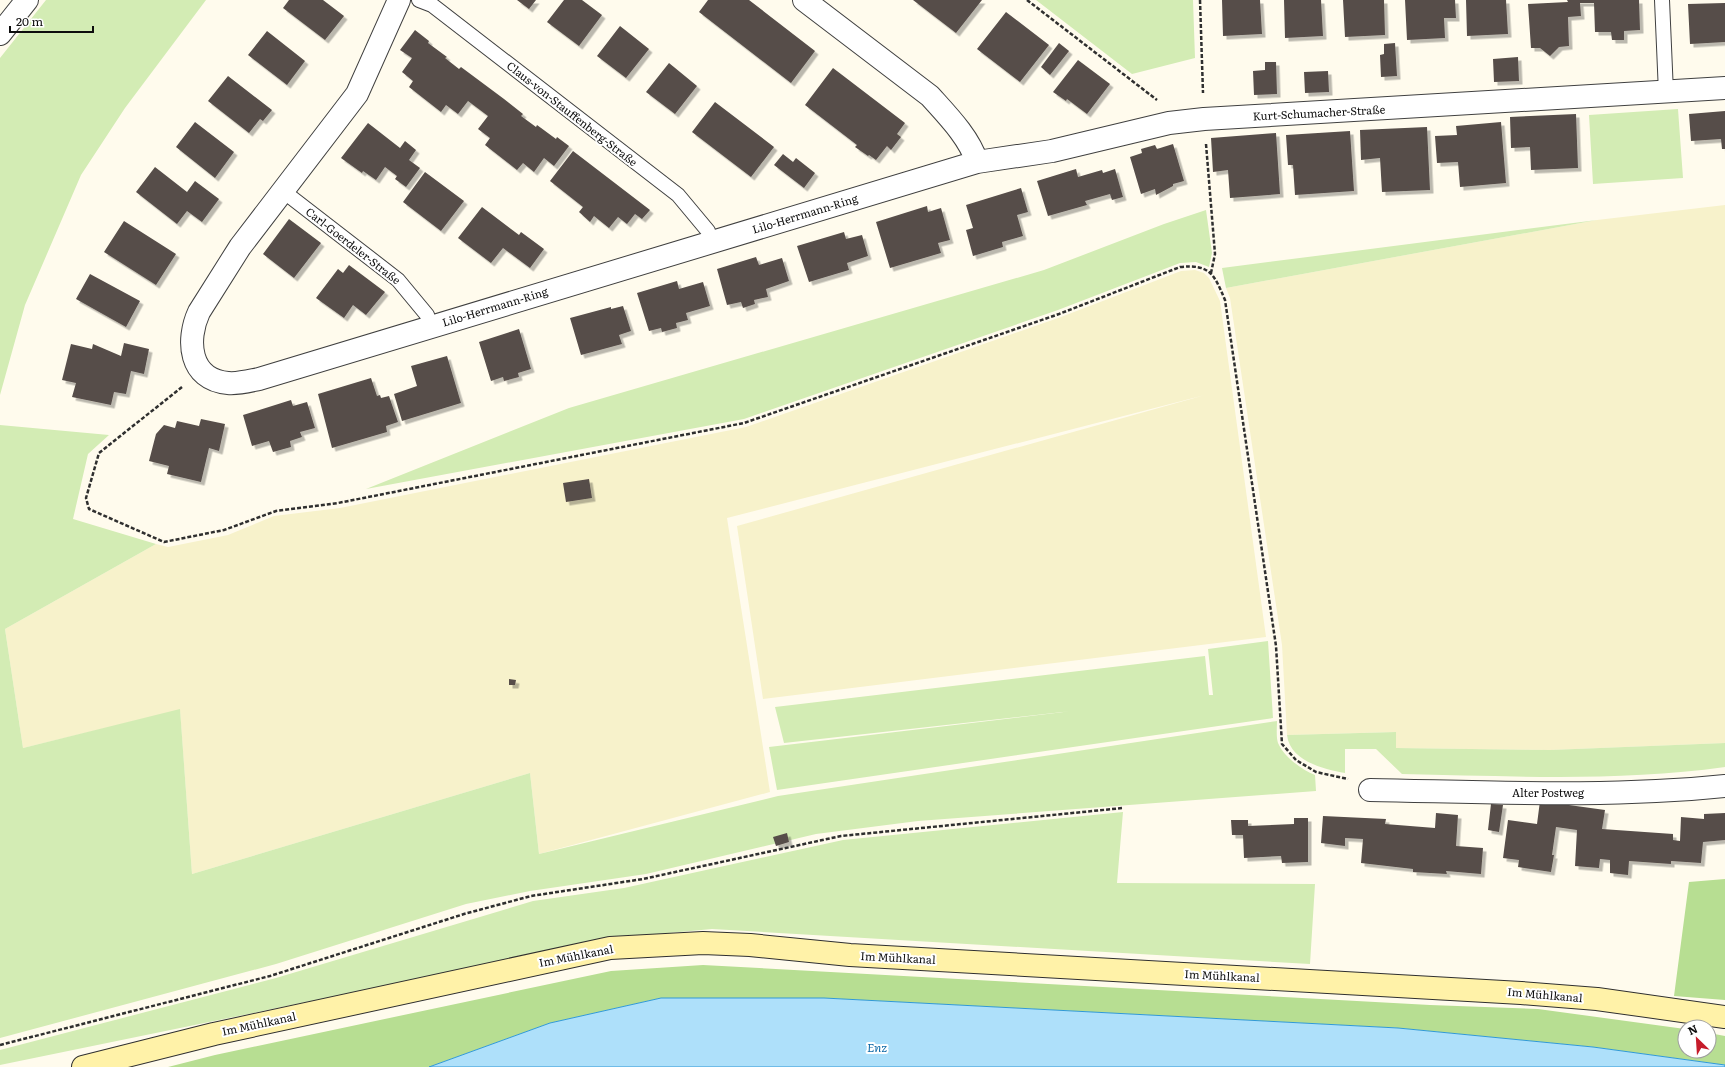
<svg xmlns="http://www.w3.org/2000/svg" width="1725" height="1067" font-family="Literata,serif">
<defs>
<filter id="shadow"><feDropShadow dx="3.5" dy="3.5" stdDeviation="0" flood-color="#0004"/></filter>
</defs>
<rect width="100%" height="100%" fill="#fffbed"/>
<path fill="#f7f2cb" d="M 1725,205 L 1725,743 L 1550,750 L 1396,748 L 1395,732 L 1287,735 L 1282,645 L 1230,298 L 1226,288 L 1597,220 Z
M 1195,270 L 1204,273 L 1209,278 L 1220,301 L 1266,637 L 763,699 L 737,526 L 1205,395 L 727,518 L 770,792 L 539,854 L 530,773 L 192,874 L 180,710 L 23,748 L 5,629 L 156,544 L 168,547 L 228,535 L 274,516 L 340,508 L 746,427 L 1061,317 L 1181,271 Z"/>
<path fill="#d3ecb4" d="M 46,0 L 206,0 L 125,108 L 81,175 L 25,305 L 0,395 L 0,58 Z
M 1036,0 L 1193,0 L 1195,58 L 1132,74 Z
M 1678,109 L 1683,178 L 1593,184 L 1589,115 Z
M 1206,210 L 1212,253 L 1209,267 L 1196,262 L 1180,263 L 1058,310 L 744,419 L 366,489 L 569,408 L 1044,270 L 1164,224 Z
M 1597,220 L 1226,288 L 1222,268 Z
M 0,425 L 109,435 L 88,454 L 73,519 L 156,544 L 5,629 L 23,748 L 180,709 L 192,874 L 530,773 L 539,854 L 778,796 L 1277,721 C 1277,727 1276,737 1278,743 C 1284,757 1302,770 1315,775 L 1316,791 L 918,821 L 816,834 L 646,874 L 530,891 L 466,904 L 276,964 L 0,1038 Z
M 1268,641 L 1273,718 L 777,790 L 769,747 L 1072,711 L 784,743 L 775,707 L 1205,656 L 1209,695 L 1213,695 L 1208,649 Z
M 1396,732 L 1396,748 L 1550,750 L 1725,743 L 1725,767 C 1618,782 1509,776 1402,774 L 1376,749 L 1345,749 L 1345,773 C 1323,769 1290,761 1287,735 Z
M 1123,812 L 1117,883 L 1315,884 L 1310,964 L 712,929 L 605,939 L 399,983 L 0,1065 L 0,1050 L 276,978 L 533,901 L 624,888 L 843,840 Z"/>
<path fill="#b7de92" d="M 1725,879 L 1725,1000 L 1674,996 L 1689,882 Z
M 703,965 L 1430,1005 L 1538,1009 L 1685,1029 L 1685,1051 L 1709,1051 L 1709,1033 L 1725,1036 L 1725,1065 L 1593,1047 L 1398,1028 L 824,998 L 661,998 L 550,1023 L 429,1067 L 168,1067 L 215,1055 L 611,971 Z"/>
<path fill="#aee0fa" stroke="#3099d6" d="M 661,998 L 824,998 L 1398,1028 L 1593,1047 L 1725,1065 L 1725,1067 L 429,1067 L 550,1023 Z"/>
<path fill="#564d49" filter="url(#shadow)" d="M 289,0 L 323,0 L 344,16 L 325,40 L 283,8 Z
M 517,0 L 536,0 L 529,9 Z
M 564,0 L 582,0 L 602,15 L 579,46 L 547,22 Z
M 708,0 L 749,0 L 815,51 L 791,83 L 699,12 Z
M 913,0 L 982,0 L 956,33 Z
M 1222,0 L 1260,0 L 1262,34 L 1223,36 Z
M 1284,0 L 1321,0 L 1323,36 L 1285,38 Z
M 1343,0 L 1384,0 L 1385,35 L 1345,37 Z
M 1405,0 L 1455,0 L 1456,18 L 1444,18 L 1445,38 L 1407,40 Z
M 1466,0 L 1506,0 L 1508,34 L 1467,36 Z
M 1567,0 L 1639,0 L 1640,30 L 1624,31 L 1624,40 L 1612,40 L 1611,32 L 1595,32 L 1594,3 L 1580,3 L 1581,16 L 1568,17 L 1569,46 L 1559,47 L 1550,56 L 1540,48 L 1531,48 L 1528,4 L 1568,2 Z
M 1725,3 L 1725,42 L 1690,44 L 1688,4 Z
M 1006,12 L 1049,45 L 1020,82 L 977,49 Z
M 620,26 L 649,49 L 626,78 L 597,56 Z
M 415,30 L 429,41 L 428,43 L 447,57 L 445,58 L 459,69 L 461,67 L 504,99 L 523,114 L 521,116 L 536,127 L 537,125 L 556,139 L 557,137 L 569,146 L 554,166 L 544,158 L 534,172 L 523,163 L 517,170 L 485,145 L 490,138 L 478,129 L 488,116 L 468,101 L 458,114 L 446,105 L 441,112 L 409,87 L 413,81 L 402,72 L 412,58 L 400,50 Z
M 267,31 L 305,61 L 287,85 L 248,55 Z
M 1059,43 L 1069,51 L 1050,75 L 1041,67 Z
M 1395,43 L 1397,76 L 1381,77 L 1380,55 L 1384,54 L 1384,44 Z
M 1518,57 L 1519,81 L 1494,82 L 1493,59 Z
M 1078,60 L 1110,84 L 1087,114 L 1067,99 L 1066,101 L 1053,92 Z
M 1265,62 L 1276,62 L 1277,94 L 1254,95 L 1253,71 L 1265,70 Z
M 669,63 L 697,86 L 675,114 L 646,92 Z
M 833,68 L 905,123 L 897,134 L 901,137 L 891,150 L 887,146 L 876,160 L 869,155 L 868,156 L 855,147 L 857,145 L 805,105 Z
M 1328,71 L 1329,92 L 1305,93 L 1304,72 Z
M 228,76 L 272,110 L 263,121 L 260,119 L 249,133 L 208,101 Z
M 715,102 L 774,147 L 751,177 L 692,132 Z
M 1725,111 L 1725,149 L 1722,149 L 1721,139 L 1691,141 L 1689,114 Z
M 1576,114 L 1578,168 L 1531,170 L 1530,147 L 1511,148 L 1510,117 Z
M 195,122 L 234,152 L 215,178 L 176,147 Z
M 1501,122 L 1506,183 L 1460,187 L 1458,162 L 1437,163 L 1435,136 L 1457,135 L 1456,126 Z
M 368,123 L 400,148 L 405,141 L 416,150 L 409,160 L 420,168 L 406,187 L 395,179 L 397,176 L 385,167 L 376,180 L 363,171 L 362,173 L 341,158 Z
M 1427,127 L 1430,190 L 1382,192 L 1380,158 L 1361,160 L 1360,130 Z
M 1350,131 L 1354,191 L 1295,195 L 1293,165 L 1288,165 L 1286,135 Z
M 1276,133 L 1280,194 L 1230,198 L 1228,170 L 1213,172 L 1211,138 Z
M 1173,144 L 1184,181 L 1173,184 L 1173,186 L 1156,195 L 1155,189 L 1141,194 L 1130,157 L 1142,153 L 1141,149 L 1155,145 L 1157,149 Z
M 573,151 L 650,210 L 642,219 L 635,214 L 627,224 L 618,217 L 609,228 L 594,216 L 590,222 L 579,212 L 583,207 L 550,181 Z
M 783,154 L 793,162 L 796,158 L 815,173 L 804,188 L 774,165 Z
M 155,167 L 187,192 L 195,181 L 219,199 L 202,222 L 187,211 L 177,224 L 136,192 Z
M 1076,169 L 1078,177 L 1102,170 L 1103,173 L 1115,169 L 1123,197 L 1112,200 L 1110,194 L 1085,201 L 1087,205 L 1048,216 L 1037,181 Z
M 425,172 L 464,201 L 441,231 L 403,202 Z
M 1021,188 L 1028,212 L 1017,215 L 1023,236 L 1002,242 L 1003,247 L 973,256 L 966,230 L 973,228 L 966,205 Z
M 927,206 L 928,212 L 941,208 L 950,240 L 938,243 L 941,253 L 890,268 L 876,222 Z
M 482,207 L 519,235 L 521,232 L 544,249 L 530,268 L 503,248 L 491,263 L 458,238 Z
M 289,219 L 321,243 L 294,278 L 263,254 Z
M 124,221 L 176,254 L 156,285 L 104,252 Z
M 844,232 L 846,239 L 862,235 L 868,256 L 847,263 L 849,270 L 809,282 L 797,246 Z
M 756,257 L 759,265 L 782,258 L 789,281 L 766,289 L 768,297 L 754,300 L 755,304 L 743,308 L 741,302 L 727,305 L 717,269 Z
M 349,265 L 385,292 L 366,315 L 353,305 L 344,318 L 316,298 L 338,269 L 343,273 Z
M 90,274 L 140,301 L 126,327 L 76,299 Z
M 677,281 L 679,289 L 703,282 L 710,306 L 686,313 L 688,320 L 676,323 L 677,328 L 662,332 L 661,328 L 649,331 L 637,293 Z
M 623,306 L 631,331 L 619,335 L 622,344 L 581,355 L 570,318 L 611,307 L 611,309 Z
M 519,329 L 531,369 L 518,373 L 519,377 L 504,381 L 503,377 L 491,381 L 479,342 Z
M 124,343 L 149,349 L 144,374 L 131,371 L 126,394 L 114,392 L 111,405 L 72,397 L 76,383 L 62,380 L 71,344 L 92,349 L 93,344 L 121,356 Z
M 447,356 L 461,403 L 402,421 L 394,394 L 417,386 L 411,366 Z
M 371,378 L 377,396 L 380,395 L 381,398 L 389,396 L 398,422 L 386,426 L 387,432 L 332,448 L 318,394 Z
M 291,400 L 293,406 L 307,402 L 315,428 L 300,432 L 302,437 L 290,441 L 291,447 L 273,452 L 269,441 L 252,446 L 243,415 Z
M 201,419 L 225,424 L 219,451 L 209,448 L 201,482 L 167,474 L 169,466 L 149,461 L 156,434 L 164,425 L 175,428 L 177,421 L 199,426 Z
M 589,479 L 592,498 L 566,502 L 563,483 Z
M 509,679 L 516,680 L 515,685 L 509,685 Z
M 1540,801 L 1605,810 L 1602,829 L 1673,834 L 1673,840 L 1680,841 L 1681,817 L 1704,819 L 1704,814 L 1725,813 L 1725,840 L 1703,842 L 1701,863 L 1671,861 L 1671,864 L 1629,861 L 1628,875 L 1610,873 L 1610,860 L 1600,859 L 1599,868 L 1575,866 L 1577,830 L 1556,827 L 1552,855 L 1554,855 L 1551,872 L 1518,867 L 1519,860 L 1503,858 L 1508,820 L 1537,824 Z
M 1491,804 L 1503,805 L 1499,832 L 1488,830 Z
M 1436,813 L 1458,815 L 1456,846 L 1483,848 L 1481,874 L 1446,871 L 1447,874 L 1413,872 L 1413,869 L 1361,863 L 1363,839 L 1345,838 L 1345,846 L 1321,843 L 1323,816 L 1386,819 L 1385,824 L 1435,828 Z
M 1294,818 L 1308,818 L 1308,862 L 1282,863 L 1281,856 L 1244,858 L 1243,835 L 1232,835 L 1231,820 L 1248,820 L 1248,826 L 1294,824 Z
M 787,833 L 789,842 L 776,846 L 773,837 Z"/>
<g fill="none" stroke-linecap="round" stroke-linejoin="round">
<g stroke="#404040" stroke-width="16">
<path id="lane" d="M 419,0 L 432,5 L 678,195 L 708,231 L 711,242
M 1662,0 L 1666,93
M 283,191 L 398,280 L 427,315 L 431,327"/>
</g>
<g stroke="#404040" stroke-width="24">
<path id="street" d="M 399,0 L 357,94 L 240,247 L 199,312 C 186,340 189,380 228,383 C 238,384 249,381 259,379 L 977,162 L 1052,151 L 1169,123 L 1204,119 L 1725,88
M 804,0 L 930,96 C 947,115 969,137 977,162
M 0,34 L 27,0
M 1370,790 C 1488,792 1607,798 1725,786"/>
</g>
<g stroke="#2f2f2f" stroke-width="24">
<path id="secondary" d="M 83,1067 L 214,1034 L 610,948 L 703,943 L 750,945 L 850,955 L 1521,993 L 1597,999 L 1725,1017"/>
</g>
<path stroke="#2f2f2f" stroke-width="2.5" stroke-dasharray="4 2" stroke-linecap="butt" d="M 1027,0 L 1157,100
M 1200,0 L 1203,93
M 1206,144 L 1215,254 L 1211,273
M 182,387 L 99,453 L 86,498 L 89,509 L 164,542 L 224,530 L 276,511 L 338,503 L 744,423 L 1059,314 L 1180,267 C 1210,264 1214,274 1225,300 L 1276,646 L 1282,744 L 1296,760 L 1316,772 L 1348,779
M 0,1045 L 270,976 L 464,914 L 531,896 L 643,879 L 841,836 L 1123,808"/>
<use href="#lane" stroke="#fff" stroke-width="14"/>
<use href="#street" stroke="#fff" stroke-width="22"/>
<use href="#secondary" stroke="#fff2a8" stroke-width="22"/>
</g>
<g text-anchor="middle" stroke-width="4" stroke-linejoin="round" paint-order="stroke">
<g font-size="11" fill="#0d0d0d" stroke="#fff">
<text transform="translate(1319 113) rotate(-3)" y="4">Kurt-Schumacher-Straße</text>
<text transform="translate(572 114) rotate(38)" y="4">Claus-von-Stauffenberg-Straße</text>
<text transform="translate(805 214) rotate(-17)" y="4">Lilo-Herrmann-Ring</text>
<text transform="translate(353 246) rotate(38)" y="4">Carl-Goerdeler-Straße</text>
<text transform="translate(495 307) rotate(-17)" y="4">Lilo-Herrmann-Ring</text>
<text x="1548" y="797">Alter Postweg</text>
<text transform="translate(576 956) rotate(-11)" y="4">Im Mühlkanal</text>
<text transform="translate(898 958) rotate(3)" y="4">Im Mühlkanal</text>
<text transform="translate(1222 976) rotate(3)" y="4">Im Mühlkanal</text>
<text transform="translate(1545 995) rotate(5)" y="4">Im Mühlkanal</text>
<text transform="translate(259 1024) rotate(-12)" y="4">Im Mühlkanal</text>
</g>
<g font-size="12" font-style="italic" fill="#0e69a6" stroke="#fff">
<text x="877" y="1052">Enz</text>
</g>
</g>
<g transform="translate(1697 1039) rotate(335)"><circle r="19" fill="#ffffff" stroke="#9e9e9e"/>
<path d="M0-3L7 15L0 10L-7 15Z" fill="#c61c2a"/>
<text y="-6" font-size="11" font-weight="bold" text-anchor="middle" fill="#0d0d0d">N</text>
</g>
<path d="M10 26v6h83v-6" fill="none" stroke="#0d0d0d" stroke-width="2"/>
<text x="16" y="26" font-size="12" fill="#0d0d0d" stroke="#ffffff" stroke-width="3" paint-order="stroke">20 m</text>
</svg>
